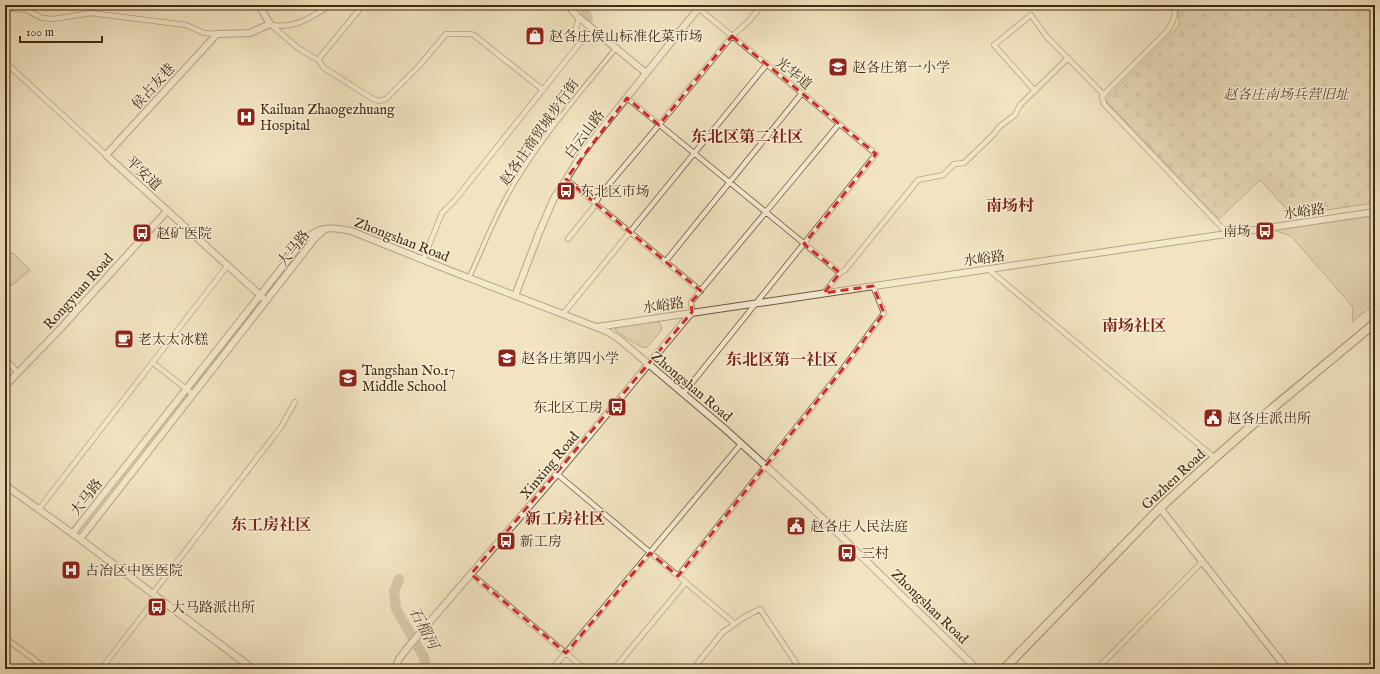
<svg xmlns="http://www.w3.org/2000/svg" width="1380" height="674" font-family="'IM FELL English','Noto Serif SC',serif">
<defs>
<pattern id="forest-firs" width="22" height="20" patternUnits="userSpaceOnUse"><rect width="22" height="20" fill="#d4c5a3"/><path d="M5 1l3.5 6h-7zM16 11l3.5 6h-7z" fill="#b7a98b"/></pattern>
</defs>
<rect width="100%" height="100%" fill="#f2e4c1"/>
<filter id="stains"><feTurbulence type="fractalNoise" baseFrequency=".005" numOctaves="4"/><feColorMatrix values="0 0 0 0 .2 0 0 0 0 .09 0 0 0 0 .02 0 0 0 .5 -.17"/></filter>
<radialGradient id="worn" r=".72"><stop offset=".6" stop-color="#630" stop-opacity="0"/><stop offset="1" stop-color="#630" stop-opacity=".3"/></radialGradient>
<path fill="#d4c5a3" stroke="#8a785a" d="M 1375,215 L 1375,303 L 1352,322 L 1353,307 L 1291,236 L 1273,230 Z
M 5,248 L 10,254 L 13,253 L 30,270 L 5,291 Z
M 654,321 L 660,323 L 662,328 L 658,335 L 646,348 C 634,345 626,337 616,331 L 615,329 L 618,327 Z"/>
<path fill="url(#forest-firs)" stroke="#8a785a" d="M 1178,5 L 1375,5 L 1375,203 L 1292,215 L 1260,180 L 1219,219 L 1106,101 L 1110,95 L 1179,26 Z"/>
<g fill="none" stroke-linecap="round" stroke-linejoin="round">
<path stroke="#b5a586" stroke-width="10" d="M 583,5 L 588,19
M 399,579 L 394,591 L 396,609 L 424,657 L 426,669"/>
<g stroke="#6c593e" stroke-width="5.5">
<path id="pedestrian" d="M 469,278 C 485,243 499,206 520,174 C 548,129 583,89 616,48"/>
</g>
<g stroke="#6c593e" stroke-width="6">
<path id="minor" d="M 1174,5 C 1176,15 1173,22 1168,30 L 1107,91 L 1102,97 L 1104,104 L 1228,234
M 5,8 L 27,10 L 42,18 L 53,19 L 91,13 L 186,25 L 204,33 L 217,34
M 270,24 L 298,48 L 318,60 L 324,68 L 373,99 L 379,101 L 386,99 L 419,66 L 446,34 L 471,34 L 475,36 L 543,90
M 271,25 C 296,29 311,17 331,5
M 318,60 L 363,5
M 5,62 L 106,155
M 1035,91 L 994,45 L 1031,15 L 1046,36 L 1104,95
M 627,98 L 840,273 L 824,293
M 566,179 L 701,291
M 568,239 L 593,208 L 600,195 L 659,125 L 732,36 L 749,21 L 762,5
M 423,260 L 442,213 L 455,200 L 580,43 L 576,28 L 579,18
M 665,262 L 802,93
M 988,269 L 1215,458
M 840,273 L 845,270 L 918,180 L 943,175 L 954,164 L 964,163 L 994,134 L 1000,126 L 1015,115 L 1020,105 L 1068,58
M 692,312 L 691,302 L 839,124
M 563,314 L 767,64
M 5,358 L 18,373
M 153,363 L 193,394
M 683,394 L 876,154 L 698,8
M 557,474 L 735,624
M 39,509 L 228,265
M 471,574 L 585,669
M 678,576 L 841,371 L 884,313 L 873,286
M 153,593 L 281,427 L 295,402
M 5,638 L 47,669
M 101,669 L 157,597
M 552,669 L 741,444
M 614,669 L 686,582
M 693,669 L 723,632 L 743,618 L 760,609 L 800,669
M 1097,669 L 1202,562"/>
</g>
<g stroke="#6c593e" stroke-width="8">
<path id="tertiary" d="M 256,5 L 260,7 L 270,24 L 250,33 L 217,34 L 106,155 L 260,295 L 266,301
M 568,5 L 577,16 L 646,73
M 515,296 L 539,233 L 554,198 L 562,186 L 583,152 L 701,5
M 597,327 L 1375,212
M 5,386 L 61,328 L 167,211
M 5,485 L 80,539 L 253,669
M 1160,508 L 1287,669
M 73,533 L 302,242 C 318,227 329,226 351,231 L 451,271 L 596,327 L 608,332 L 619,339 L 725,429 L 813,509 L 977,669
M 80,539 L 315,238 L 324,230
M 395,669 L 399,659 L 409,646 L 557,474 L 692,312"/>
</g>
<g stroke="#3f2b12" stroke-width="10">
<path id="primary" d="M 1004,669 L 1160,508 L 1199,472 L 1250,427 L 1375,323"/>
</g>
<use href="#pedestrian" stroke="#f7edd7" stroke-width="3.5"/>
<use href="#minor" stroke="#f7edd7" stroke-width="4.5"/>
<use href="#tertiary" stroke="#f7edd7" stroke-width="6"/>
<use href="#primary" stroke="#f2e4c1" stroke-width="8"/>
</g>
<path d="M0 0H1380V674H0ZM 732,36 L 876,154 L 804,244 L 840,273 L 824,293 L 873,286 L 884,313 L 841,371 L 678,576 L 650,553 L 566,653 L 471,574 L 692,312 L 691,302 L 701,291 L 566,179 L 627,98 L 659,125 Z" fill="#f2e4c1" fill-opacity=".55" fill-rule="evenodd"/>
<path fill="none" stroke="#d62828" stroke-width="3" stroke-dasharray="8 5" stroke-linejoin="round" d="M 732,36 L 876,154 L 804,244 L 840,273 L 824,293 L 873,286 L 884,313 L 841,371 L 678,576 L 650,553 L 566,653 L 471,574 L 692,312 L 691,302 L 701,291 L 566,179 L 627,98 L 659,125 Z"/>
<defs>
<g id="shop-square" transform="scale(1)"><rect x="-9" y="-9" width="18" height="18" rx="4" fill="#8f2418" stroke="#f7edd7"/><path d="M-5-2.5h2.3a2.7 3.5 0 0 1 5.4 0H5L5.5 6h-11ZM-1.5-2.5h3a1.5 2.3 0 0 0-3 0Z" fill="#fff"/></g>
<g id="school-square" transform="scale(1)"><rect x="-9" y="-9" width="18" height="18" rx="4" fill="#8f2418" stroke="#f7edd7"/><path d="M0-5L7-2L0 1L-7-2ZM-4 1L0 2.5L4 1V4Q0 6-4 4Z" fill="#fff"/></g>
<g id="hospital-square" transform="scale(1)"><rect x="-9" y="-9" width="18" height="18" rx="4" fill="#8f2418" stroke="#f7edd7"/><path d="M-5-5h3v3.5h4V-5h3V5h-3V1.5h-4V5h-3Z" fill="#fff"/></g>
<g id="bus-square" transform="scale(1)"><rect x="-9" y="-9" width="18" height="18" rx="4" fill="#8f2418" stroke="#f7edd7"/><path d="M-5-6H5V4H4V6H2V4H-2V6H-4V4H-5ZM-3.5-4V0h7V-4ZM-3.5 1.2v1.5H-2V1.2ZM2 1.2v1.5H3.5V1.2Z" fill="#fff"/></g>
<g id="cafe-square" transform="scale(1)"><rect x="-9" y="-9" width="18" height="18" rx="4" fill="#8f2418" stroke="#f7edd7"/><path d="M-5.5-4.5H6V0H3Q3 3.5 0 3.5H-2.5Q-5.5 3.5-5.5 0ZM3-3.2v2h1.7v-2ZM-6 4.5H4V6H-6Z" fill="#fff"/></g>
<g id="civic-square" transform="scale(1)"><rect x="-9" y="-9" width="18" height="18" rx="4" fill="#8f2418" stroke="#f7edd7"/><path d="M-.6-6.5H3V-4.5H.6V-3L4-1V1h2V6H-6V1h2V-1L-.6-3ZM-1.2 2.5V6h2.4V2.5Z" fill="#fff"/></g>
</defs>
<g fill-rule="evenodd">
<use href="#shop-square" x="535" y="36"/>
<use href="#school-square" x="838" y="67"/>
<use href="#hospital-square" x="246" y="117"/>
<use href="#bus-square" x="566" y="191"/>
<use href="#bus-square" x="1265" y="231"/>
<use href="#bus-square" x="142" y="233"/>
<use href="#cafe-square" x="124" y="339"/>
<use href="#school-square" x="507" y="358"/>
<use href="#school-square" x="348" y="378"/>
<use href="#bus-square" x="617" y="407"/>
<use href="#civic-square" x="1213" y="418"/>
<use href="#civic-square" x="796" y="526"/>
<use href="#bus-square" x="506" y="541"/>
<use href="#bus-square" x="847" y="553"/>
<use href="#hospital-square" x="71" y="570"/>
<use href="#bus-square" x="157" y="607"/>
</g>
<g text-anchor="middle" stroke-width="3" stroke-linejoin="round" paint-order="stroke">
<g font-size="14" fill="#3f2b12" stroke="#f7edd7" text-anchor="start">
<text x="549" y="41">赵各庄侯山标准化菜市场</text>
<text x="852" y="72">赵各庄第一小学</text>
<text x="260" y="114">Kailuan Zhaogezhuang<tspan x="260" dy="16">Hospital</tspan></text>
<text x="580" y="196">东北区市场</text>
<text x="1251" y="236" text-anchor="end">南场</text>
<text x="156" y="238">赵矿医院</text>
<text x="138" y="344">老太太冰糕</text>
<text x="521" y="363">赵各庄第四小学</text>
<text x="362" y="375">Tangshan No.17<tspan x="362" dy="16">Middle School</tspan></text>
<text x="603" y="412" text-anchor="end">东北区工房</text>
<text x="1227" y="423">赵各庄派出所</text>
<text x="810" y="531">赵各庄人民法庭</text>
<text x="520" y="546">新工房</text>
<text x="861" y="558">三村</text>
<text x="85" y="575">古冶区中医医院</text>
<text x="171" y="612">大马路派出所</text>
</g>
<g font-size="14" fill="#3f2b12" stroke="#f7edd7">
<text transform="translate(794 73) rotate(39)" y="5">光华道</text>
<text transform="translate(153 86) rotate(-48)" y="5">侯占友巷</text>
<text transform="translate(539 132) rotate(-55)" y="5">赵各庄商贸城步行街</text>
<text transform="translate(584 134) rotate(-53)" y="5">白云山路</text>
<text transform="translate(144 173) rotate(43)" y="5">平安道</text>
<text transform="translate(1304 211) rotate(-8)" y="5">水峪路</text>
<text transform="translate(402 239) rotate(21)" y="5">Zhongshan Road</text>
<text transform="translate(293 248) rotate(-51)" y="5">大马路</text>
<text transform="translate(984 258) rotate(-8)" y="5">水峪路</text>
<text transform="translate(78 291) rotate(-48)" y="5">Rongyuan Road</text>
<text transform="translate(663 305) rotate(-8)" y="5">水峪路</text>
<text transform="translate(692 386) rotate(40)" y="5">Zhongshan Road</text>
<text transform="translate(549 465) rotate(-50)" y="5">Xinxing Road</text>
<text transform="translate(1173 479) rotate(-43)" y="5">Guzhen Road</text>
<text transform="translate(86 497) rotate(-52)" y="5">大马路</text>
<text transform="translate(930 606) rotate(44)" y="5">Zhongshan Road</text>
</g>
<g font-size="14" font-style="italic" fill="#5d4a2f" stroke="#f7edd7">
<text x="1286" y="99">赵各庄南场兵营旧址</text>
</g>
<g font-size="15" font-style="italic" fill="#625035" stroke="#f7edd7">
<text transform="translate(424 628) rotate(62)" y="5">石榴河</text>
</g>
<g font-size="16" font-weight="bold" fill="#7a1f14" stroke="#f7edd7">
<text x="747" y="142">东北区第二社区</text>
<text x="1010" y="211">南场村</text>
<text x="1134" y="331">南场社区</text>
<text x="782" y="365">东北区第一社区</text>
<text x="565" y="524">新工房社区</text>
<text x="271" y="530">东工房社区</text>
</g>
</g>
<rect width="1380" height="674" fill="none" stroke="#f2e4c1" stroke-width="20"/>
<rect x="6" y="6" width="1368" height="662" fill="none" stroke="#3f2b12" stroke-width="2"/>
<rect x="10" y="10" width="1360" height="654" fill="none" stroke="#3f2b12"/>
<path d="M20 36v6h82v-6" fill="none" stroke="#3f2b12" stroke-width="2"/>
<text x="26" y="36" font-size="12" fill="#3f2b12" stroke="#f7edd7" stroke-width="3" paint-order="stroke">100 m</text>
<rect width="100%" height="100%" filter="url(#stains)"/>
<rect width="100%" height="100%" fill="url(#worn)"/>
</svg>
